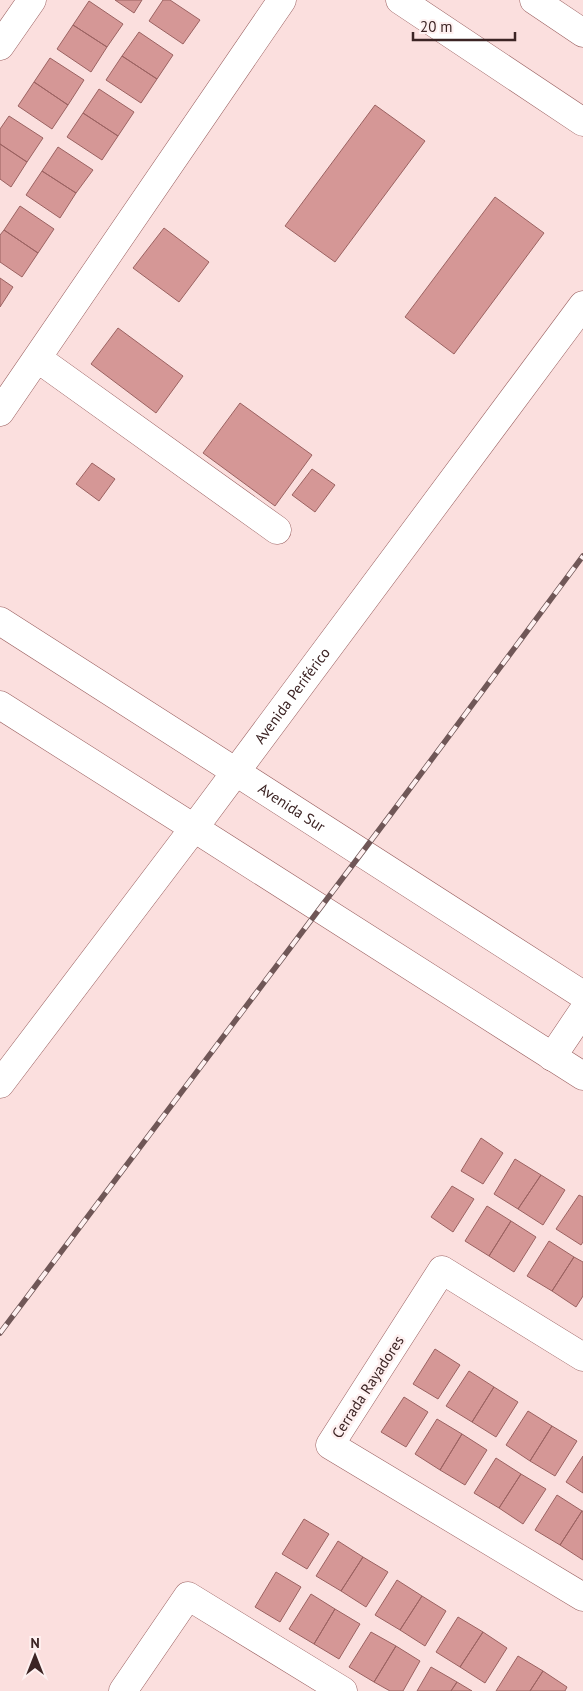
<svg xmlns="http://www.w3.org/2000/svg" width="583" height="1691" font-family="'PT Sans',sans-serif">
<rect width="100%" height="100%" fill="#fbdfde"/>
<path fill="#d59796" stroke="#9b6261" d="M 115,0 L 142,0 L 134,13 Z
M 163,0 L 170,0 L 200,20 L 183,44 L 149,21 Z
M 89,1 L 123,24 L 107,47 L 73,25 Z
M 73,25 L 107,47 L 91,72 L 57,49 Z
M 139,32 L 173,55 L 157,79 L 122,56 Z
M 122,56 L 157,79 L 141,103 L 106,80 Z
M 50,58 L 84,80 L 68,105 L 34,82 Z
M 34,82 L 68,105 L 52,129 L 18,106 Z
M 99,89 L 134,112 L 118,136 L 83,113 Z
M 375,105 L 425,141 L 335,262 L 285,226 Z
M 83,113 L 118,136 L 102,160 L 67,137 Z
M 9,116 L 43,138 L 27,162 L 0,144 L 0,129 Z
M 0,144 L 27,162 L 11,187 L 0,179 Z
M 58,147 L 93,170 L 76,193 L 42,171 Z
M 42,171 L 76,193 L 60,218 L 26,195 Z
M 495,197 L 544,233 L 454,354 L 405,317 Z
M 20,206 L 54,229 L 38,253 L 4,230 Z
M 164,228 L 209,262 L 179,302 L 133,268 Z
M 4,230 L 38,253 L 22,277 L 0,262 L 0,235 Z
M 0,278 L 13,287 L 0,307 Z
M 118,328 L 183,376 L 156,413 L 91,364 Z
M 240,403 L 312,455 L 275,506 L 203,453 Z
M 92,463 L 115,479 L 99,501 L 76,484 Z
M 312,469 L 335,485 L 315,512 L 292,495 Z
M 481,1138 L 503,1153 L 483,1184 L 461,1171 Z
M 515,1159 L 541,1175 L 518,1209 L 494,1194 Z
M 541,1175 L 565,1190 L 543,1225 L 518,1209 Z
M 452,1186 L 474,1199 L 453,1232 L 431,1217 Z
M 579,1195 L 583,1197 L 583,1242 L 581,1245 L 556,1229 Z
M 487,1206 L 511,1221 L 489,1256 L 465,1241 Z
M 511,1221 L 536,1237 L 514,1272 L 489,1256 Z
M 549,1241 L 574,1257 L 552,1291 L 527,1276 Z
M 574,1257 L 583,1262 L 583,1296 L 576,1307 L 552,1291 Z
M 435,1349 L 460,1365 L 438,1399 L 413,1384 Z
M 469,1371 L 494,1387 L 472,1422 L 446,1406 Z
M 494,1387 L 518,1402 L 496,1437 L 472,1422 Z
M 404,1397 L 428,1412 L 406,1447 L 381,1432 Z
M 528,1411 L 552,1426 L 530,1461 L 506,1445 Z
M 437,1419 L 462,1434 L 440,1470 L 415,1454 Z
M 552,1426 L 577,1441 L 555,1476 L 530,1461 Z
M 462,1434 L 487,1450 L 465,1485 L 440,1470 Z
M 583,1456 L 583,1493 L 566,1482 Z
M 496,1458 L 521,1474 L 499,1508 L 474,1493 Z
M 521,1474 L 546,1489 L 523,1524 L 499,1508 Z
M 557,1495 L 582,1511 L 560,1545 L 535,1530 Z
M 582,1511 L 583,1511 L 583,1560 L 560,1545 Z
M 304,1519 L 329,1534 L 307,1569 L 282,1554 Z
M 338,1541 L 363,1557 L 341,1591 L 316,1576 Z
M 363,1557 L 388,1572 L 366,1607 L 341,1591 Z
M 276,1572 L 301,1587 L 280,1622 L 255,1607 Z
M 397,1580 L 422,1596 L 400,1630 L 375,1615 Z
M 311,1594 L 335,1609 L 314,1644 L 289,1629 Z
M 422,1596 L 446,1611 L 425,1646 L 400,1630 Z
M 335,1609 L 360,1624 L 339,1659 L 314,1644 Z
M 458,1617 L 483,1632 L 460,1667 L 436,1652 Z
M 371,1632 L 396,1646 L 374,1682 L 349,1667 Z
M 483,1632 L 507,1648 L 485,1683 L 460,1667 Z
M 396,1646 L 420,1661 L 403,1691 L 390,1691 L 374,1682 Z
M 518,1656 L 543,1671 L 530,1691 L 496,1691 Z
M 431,1667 L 457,1682 L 451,1691 L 417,1691 Z
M 543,1671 L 567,1687 L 565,1691 L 530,1691 Z
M 457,1682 L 472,1691 L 451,1691 Z"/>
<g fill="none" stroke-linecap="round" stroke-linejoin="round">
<g stroke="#9a6060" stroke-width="29">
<path id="minor" d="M 0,46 L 32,0
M 37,358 L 277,530
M 0,412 L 282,0
M 0,621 L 236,772
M 0,705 L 194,828
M 583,1357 L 442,1270 L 330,1445 L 583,1597
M 123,1691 L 188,1596 L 343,1691"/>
</g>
<g stroke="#9a6060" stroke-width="29">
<g id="major">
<path d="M 400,0 L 583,122"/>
<path d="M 534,0 L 583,33"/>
<path id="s1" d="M 236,772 L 583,995"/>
<path d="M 194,828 L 583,1076"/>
<path d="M 552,1057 L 583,1011"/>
<path id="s2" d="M 0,1084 L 194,828 L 583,305"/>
</g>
</g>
<use href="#minor" stroke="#fff" stroke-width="28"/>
<use href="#major" stroke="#fff" stroke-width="28"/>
<g stroke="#705757" stroke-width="5.5">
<path id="rail" d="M 0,1333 L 391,814 L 583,556"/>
</g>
<use href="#rail" stroke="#fef0f0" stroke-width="4" stroke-dasharray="11" stroke-linecap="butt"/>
</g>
<g text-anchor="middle" stroke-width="5" stroke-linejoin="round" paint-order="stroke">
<g font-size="15" fill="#3c2424" stroke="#fef0f0">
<text dy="5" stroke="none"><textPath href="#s2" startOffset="486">Avenida Periférico</textPath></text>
<text dy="5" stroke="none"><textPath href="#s1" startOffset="66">Avenida Sur</textPath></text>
<text transform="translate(368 1387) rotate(-57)" y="5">Cerrada Rayadores</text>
</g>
</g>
<g transform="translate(35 1656)" stroke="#fef0f0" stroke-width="4" paint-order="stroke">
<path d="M0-4L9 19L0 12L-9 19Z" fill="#3c2424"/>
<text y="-8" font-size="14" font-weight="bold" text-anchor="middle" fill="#3c2424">N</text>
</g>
<path d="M413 32v8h102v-8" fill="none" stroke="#3c2424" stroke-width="2.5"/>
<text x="420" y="32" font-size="15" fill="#3c2424" stroke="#fef0f0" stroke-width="4" paint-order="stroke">20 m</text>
</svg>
